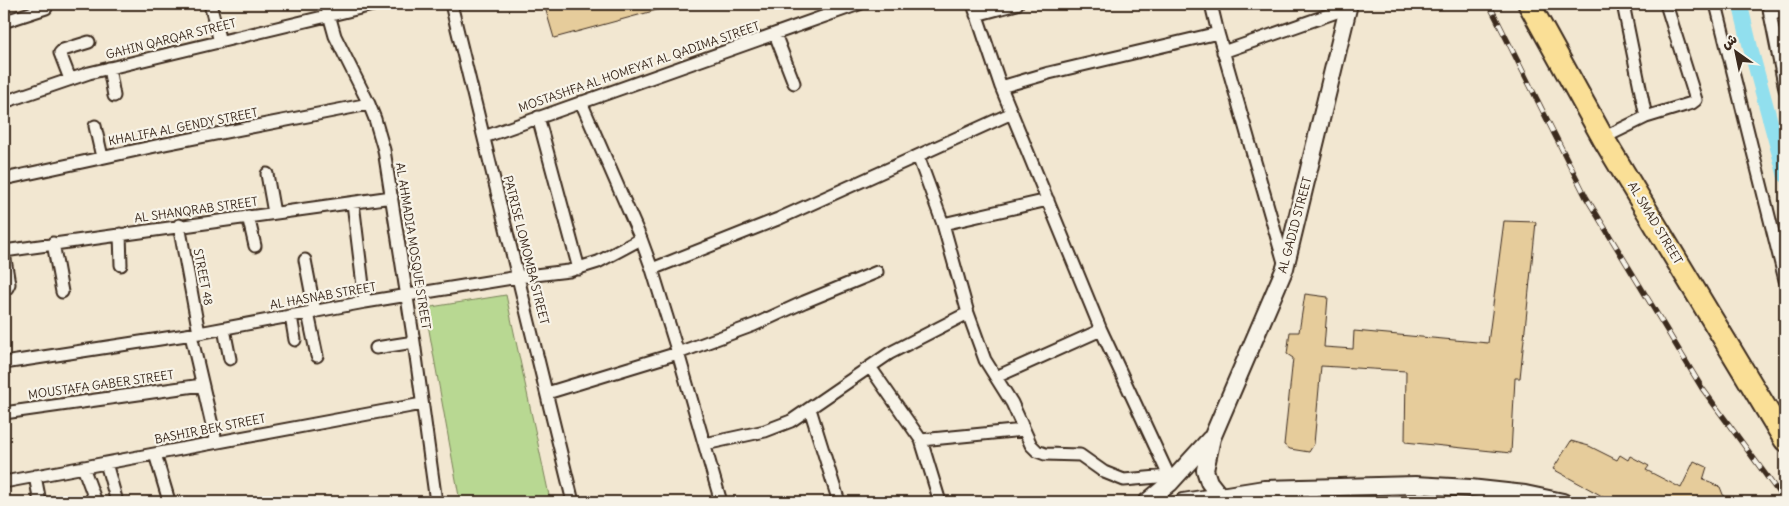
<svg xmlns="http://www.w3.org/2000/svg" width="1789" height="506" font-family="Delius,'Playpen Sans Arabic',sans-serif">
<rect width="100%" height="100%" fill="#f2e7d1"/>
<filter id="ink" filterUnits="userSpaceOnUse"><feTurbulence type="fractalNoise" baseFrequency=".02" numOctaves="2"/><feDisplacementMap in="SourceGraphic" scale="10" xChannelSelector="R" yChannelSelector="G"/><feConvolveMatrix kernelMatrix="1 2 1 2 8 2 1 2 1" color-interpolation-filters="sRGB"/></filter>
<g filter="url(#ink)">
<path fill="#b8d892" stroke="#7a8158" d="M 506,295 L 550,500 L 540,502 L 460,502 L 425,308 Z"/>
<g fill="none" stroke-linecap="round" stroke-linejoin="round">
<path stroke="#91dfee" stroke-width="15" d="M 1740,4 L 1752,54 L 1785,175"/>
</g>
<path fill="#e6cc9b" stroke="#3b2a1e" d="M 544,4 L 668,4 L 668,7 L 554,38 Z
M 1504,221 L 1536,222 L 1520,378 L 1515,378 L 1511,453 L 1405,442 L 1406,371 L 1321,366 L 1314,444 L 1309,452 L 1290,449 L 1284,445 L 1293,358 L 1287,354 L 1290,332 L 1299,332 L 1305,294 L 1328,297 L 1324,347 L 1353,349 L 1354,331 L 1488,343 Z
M 1571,441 L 1589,446 L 1617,460 L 1620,455 L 1628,460 L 1630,456 L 1649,466 L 1646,470 L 1681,488 L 1694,461 L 1707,467 L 1703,480 L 1720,487 L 1726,502 L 1613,502 L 1553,469 Z"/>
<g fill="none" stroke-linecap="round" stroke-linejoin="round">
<g stroke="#3b2a1e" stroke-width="15">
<path id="street" d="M 210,4 L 220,42
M 326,4 L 335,36 L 369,104 L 375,119 L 384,150 L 414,342 L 436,502
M 451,4 L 573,502
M 973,4 L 1001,87 L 1101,330 L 1169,476 L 1179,474
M 1211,4 L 1218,33 L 1285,266
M 1623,4 L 1646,117
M 1716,4 L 1785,280
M 1768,4 L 1785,89
M 976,15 L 1017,4
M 1770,16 L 1785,9
M 6,21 L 46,8
M 775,34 L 794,83
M 1223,52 L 1348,8
M 109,68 L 114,96
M 70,79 L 60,53 L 63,50 L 89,42
M 1001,87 L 1049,73 L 1218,33
M 4,102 L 89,73 L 377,4
M 581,102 L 641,239 L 652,269 L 678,353 L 721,502
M 538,117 L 579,269
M 95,126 L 102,157
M 484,137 L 859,4
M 1603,138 L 1646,117 L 1692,103 L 1696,100 L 1666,4
M 918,156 L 943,224 L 968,313 L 985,360 L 1012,403 L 1031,445 L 1037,451 L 1045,454 L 1080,455 L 1104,472 L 1124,480 L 1169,476
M 267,174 L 274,213
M 4,179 L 165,144 L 369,104
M 353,203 L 365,302
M 248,216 L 255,246
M 943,224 L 1048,200
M 179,225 L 199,333
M 120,234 L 121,265
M 53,243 L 62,292
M 4,251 L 392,197
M 4,253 L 9,284 L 7,288 L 4,289
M 305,260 L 315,312
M 652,269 L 778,219 L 1012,113
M 308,313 L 317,356
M 291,316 L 295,340
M 224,329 L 230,359
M 191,335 L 216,442
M 376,348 L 414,342
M 4,363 L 199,333 L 365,302 L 518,277 L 569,271 L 598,262 L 641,239
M 870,367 L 921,440 L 940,502
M 996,377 L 1101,330
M 547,393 L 678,353 L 754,325 L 804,302 L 877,272
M 810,409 L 839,502
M 4,413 L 202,385
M 921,440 L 1024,430
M 705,444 L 765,431 L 791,421 L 890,353 L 968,313
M 155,454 L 169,501
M 106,463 L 117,502
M 83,467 L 96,502
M 35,476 L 40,502
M 4,482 L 422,404"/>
</g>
<g stroke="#3b2a1e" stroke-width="20">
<path id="secondary" d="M 1220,496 L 1209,482 L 1205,470 L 1212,438 L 1285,268 L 1349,4
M 1147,502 L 1170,483 L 1210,439
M 1183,502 L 1264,489 L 1415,485 L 1470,488 L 1525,494 L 1563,502"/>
</g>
<g stroke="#3b2a1e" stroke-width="25">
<path id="highway" d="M 1529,4 L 1603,138 L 1785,440"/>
</g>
<use href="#street" stroke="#f7f3e8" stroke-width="11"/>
<use href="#secondary" stroke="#f7f3e8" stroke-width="16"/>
<use href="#highway" stroke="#fadf96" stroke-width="21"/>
<g stroke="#3b2a1e" stroke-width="5.5">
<path id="rail" d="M 1489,4 L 1586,197 L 1702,388 L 1785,501"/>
</g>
<use href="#rail" stroke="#f7f3e8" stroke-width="4" stroke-dasharray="11" stroke-linecap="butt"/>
</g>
</g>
<g text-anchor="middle" stroke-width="4.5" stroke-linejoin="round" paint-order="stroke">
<g font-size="12" fill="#3b2a1e" stroke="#f7f3e8">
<text transform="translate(171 39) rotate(-14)" y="4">GAHIN QARQAR STREET</text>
<text transform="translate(639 67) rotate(-19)" y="4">MOSTASHFA AL HOMEYAT AL QADIMA STREET</text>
<text transform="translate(183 127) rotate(-11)" y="4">KHALIFA AL GENDY STREET</text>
<text transform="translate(196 210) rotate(-8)" y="4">AL SHANQRAB STREET</text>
<text transform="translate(1655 223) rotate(59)" y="4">AL SMAD STREET</text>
<text transform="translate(1295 225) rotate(-75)" y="4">AL GADID STREET</text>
<text transform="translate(413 246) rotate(81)" y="4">AL AHMADIA MOSQUE STREET</text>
<text transform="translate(526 250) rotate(76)" y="4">PATRISE LOMOMBA STREET</text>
<text transform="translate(203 277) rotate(79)" y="4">STREET 48</text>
<text transform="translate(323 296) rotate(-10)" y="4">AL HASNAB STREET</text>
<text transform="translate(101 385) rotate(-8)" y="4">MOUSTAFA GABER STREET</text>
<text transform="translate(210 429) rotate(-11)" y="4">BASHIR BEK STREET</text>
</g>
</g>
<rect width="1789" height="506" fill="none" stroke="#f7f3e8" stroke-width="20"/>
<rect x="10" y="10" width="1769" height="486" fill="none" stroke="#3b2a1e" stroke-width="2" filter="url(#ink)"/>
<g transform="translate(1736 52) rotate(327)" stroke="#f7f3e8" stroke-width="4" paint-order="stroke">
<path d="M0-4L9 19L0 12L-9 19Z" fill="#3b2a1e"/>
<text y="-8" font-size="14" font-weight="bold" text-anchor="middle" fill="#3b2a1e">ش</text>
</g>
</svg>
